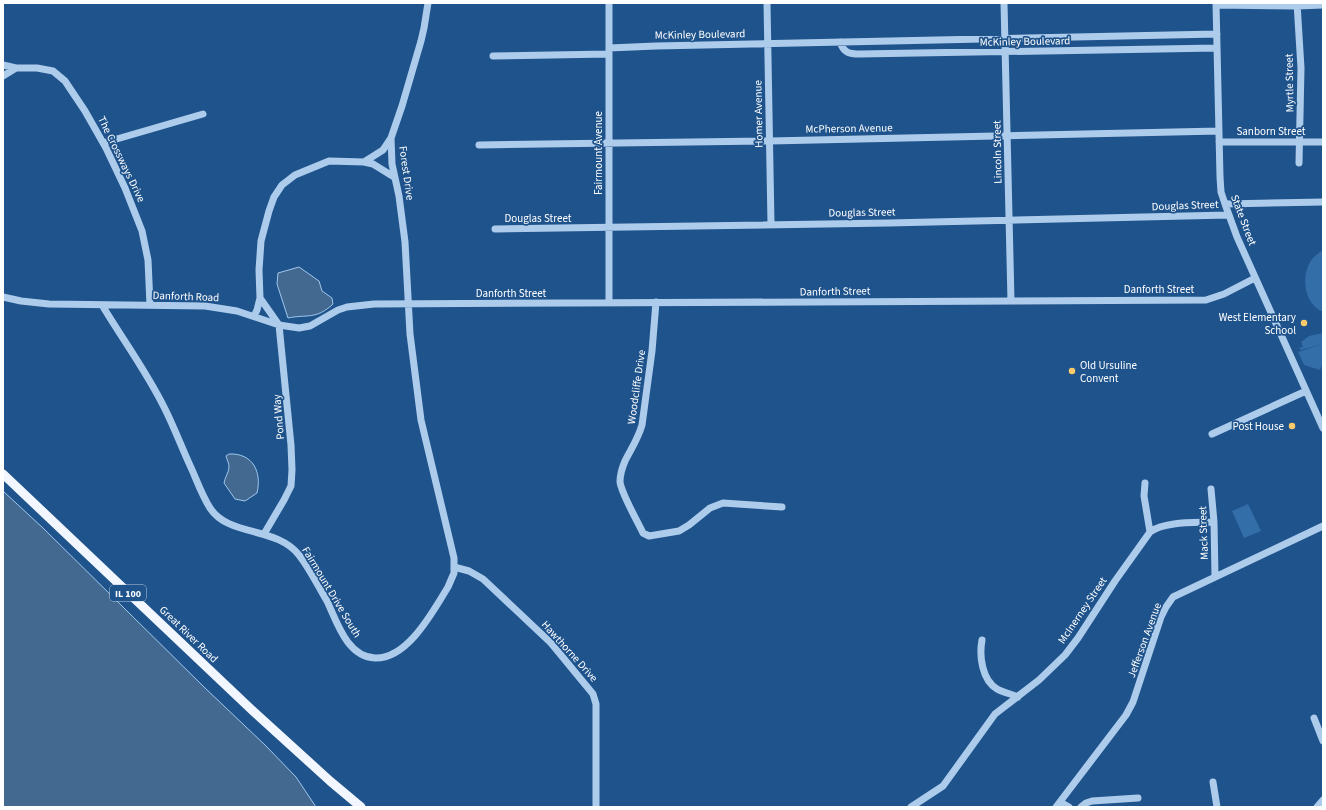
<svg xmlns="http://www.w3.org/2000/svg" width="1326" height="810" font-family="'Source Sans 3',sans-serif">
<rect width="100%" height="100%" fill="#1f538c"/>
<path fill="#336ea9" d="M 1323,250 L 1323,312 C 1303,304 1300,273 1313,258 C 1316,255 1320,252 1323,250 Z
M 1323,333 L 1323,344 L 1301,350 L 1299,348 L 1303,347 L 1301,342 L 1309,336 Z
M 1323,344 L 1323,363 L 1320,370 L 1304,365 L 1298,352 Z
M 1248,504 L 1261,531 L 1244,538 L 1232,511 Z"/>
<path fill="#436991" stroke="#a0c7ed" d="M 299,267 L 319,281 L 322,291 L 332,298 L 333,304 C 316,320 307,314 288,318 L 277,284 L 278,273 Z
M 229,454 C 253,453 262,472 257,493 L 245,501 L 235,499 L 224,483 C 225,477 229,472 229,467 C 229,463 227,460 226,456 Z
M 3,491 L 43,528 L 205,688 L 265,745 L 296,777 L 316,807 L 3,807 Z"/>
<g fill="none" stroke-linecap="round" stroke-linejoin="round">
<path stroke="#adccec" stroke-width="7" d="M 609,3 L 609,303
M 767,3 L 771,224
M 1004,3 L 1011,301
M 1216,3 L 1220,177 L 1221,192 L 1225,204 L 1237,237 L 1323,428
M 1297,3 L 1301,68 L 1299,163
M 1216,5 L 1297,6 L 1323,5
M 840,42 C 844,53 849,54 860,54 L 1217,48
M 609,48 L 656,46 L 1217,34
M 493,56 L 609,54
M 3,65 L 16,68
M 3,76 L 16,68 L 37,68 L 53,71 L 65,81 L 85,111 L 106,148 L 125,188 L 142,231 L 148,260 L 150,305
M 1219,142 L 1323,142
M 103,143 L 203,114
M 479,145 L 770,141 L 1219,131
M 364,162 L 383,150 L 391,138
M 1225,204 L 1323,202
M 495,229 L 889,223 L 1228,215
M 3,297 L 21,301 L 49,304 L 205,306 L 237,311 L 279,325 L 299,328 L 310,326 L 338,310 L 347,307 L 374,304 L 1206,300 L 1224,294 L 1255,278
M 656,302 L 652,351 L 642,425 C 638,439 631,449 625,461 C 622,468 620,475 620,482 C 622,495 637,520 643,533 L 649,536 L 679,531 L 689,525 L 710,508 L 723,503 L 782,507
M 102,305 C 123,340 147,372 165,409 C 175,429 183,451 193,472 C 198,484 203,497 210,508 C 229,537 276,526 299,555 C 310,569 318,586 327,601 C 337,622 347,657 375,658 C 408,659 433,611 448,587 L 454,573 L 454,558 L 421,420 L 410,334 L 405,242 L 399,196 L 392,164 L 391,138 L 402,106 L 421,41 L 424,28 L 428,3
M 254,316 L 257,310 L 260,298
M 1212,434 L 1306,391
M 1145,483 L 1144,496 L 1150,532
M 1211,489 L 1214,522 L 1215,577
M 264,534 L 284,500 L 291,486 L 292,470 L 291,445 L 279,325 L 260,298 L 259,270 L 261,241 L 269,211 L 274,197 L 282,185 L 295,175 L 329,161 L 364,162 L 373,164 L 394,177
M 454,567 L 469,571 L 483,579 L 551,643 L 593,694 L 596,704 L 596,807
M 982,640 C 979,656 982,680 997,689 C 1004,693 1012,694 1018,697
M 1314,718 L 1323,741
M 1213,782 L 1217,807
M 1060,802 L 1069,807
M 911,807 L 943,786 L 995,714 L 1039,680 L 1065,655 L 1078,638 L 1115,581 L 1150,532 C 1165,521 1196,523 1214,522
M 1056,807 L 1126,715 L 1133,702 L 1161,617 L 1166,607 L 1173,597 L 1323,526
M 1081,807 L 1086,803 L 1092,801 L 1138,798
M 1317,807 L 1323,800"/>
<path stroke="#f2f7ff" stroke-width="9" d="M 3,474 L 253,711 L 330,781 L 361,807"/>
</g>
<g fill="#facb6d" stroke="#1f538c" stroke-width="1.5">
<circle cx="1304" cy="323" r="4"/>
<circle cx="1072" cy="371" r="4"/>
<circle cx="1292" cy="426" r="4"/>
</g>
<g text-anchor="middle" stroke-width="3.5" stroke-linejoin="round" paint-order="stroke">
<rect fill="#1f538c" stroke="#bccbdc" stroke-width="1" x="110" y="585" width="36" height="16" rx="3"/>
<g font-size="10" font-weight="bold" fill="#fff">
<text x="128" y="597">IL 100</text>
</g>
<g font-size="11" fill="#fff" stroke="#1f538c">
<text transform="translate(700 34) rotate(-1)" y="4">McKinley Boulevard</text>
<text transform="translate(1025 41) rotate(-1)" y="4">McKinley Boulevard</text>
<text transform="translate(1289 83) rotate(-91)" y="4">Myrtle Street</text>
<text transform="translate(758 114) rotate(-91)" y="4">Homer Avenue</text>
<text transform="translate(849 128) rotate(-1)" y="4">McPherson Avenue</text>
<text x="1271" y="135">Sanborn Street</text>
<text transform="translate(997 152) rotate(-91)" y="4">Lincoln Street</text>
<text transform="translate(598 153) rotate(-90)" y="4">Fairmount Avenue</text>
<text transform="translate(122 159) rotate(64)" y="4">The Crossways Drive</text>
<text transform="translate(407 173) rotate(82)" y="4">Forest Drive</text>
<text transform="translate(1185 205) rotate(-2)" y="4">Douglas Street</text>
<text transform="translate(862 212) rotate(-1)" y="4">Douglas Street</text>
<text x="538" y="222">Douglas Street</text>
<text transform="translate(1244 220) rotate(69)" y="4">State Street</text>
<text x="1159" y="293">Danforth Street</text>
<text transform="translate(835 291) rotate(-1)" y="4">Danforth Street</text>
<text x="511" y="297">Danforth Street</text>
<text transform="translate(186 296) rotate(2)" y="4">Danforth Road</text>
<text transform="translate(636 387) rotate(-82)" y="4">Woodcliffe Drive</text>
<text transform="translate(278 417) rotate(-95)" y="4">Pond Way</text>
<text transform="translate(1203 533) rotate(-92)" y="4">Mack Street</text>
<text transform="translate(332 592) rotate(59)" y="4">Fairmount Drive South</text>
<text transform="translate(1082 610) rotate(-56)" y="4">McInerney Street</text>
<text transform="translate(189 634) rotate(44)" y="4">Great River Road</text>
<text transform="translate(1144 640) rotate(-70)" y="4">Jefferson Avenue</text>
<text transform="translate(570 651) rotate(48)" y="4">Hawthorne Drive</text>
</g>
<g font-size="11" fill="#fff" stroke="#1f538c" text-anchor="end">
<text x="1296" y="321">West Elementary<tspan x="1296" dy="13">School</tspan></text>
<text x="1080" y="369" text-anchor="start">Old Ursuline<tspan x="1080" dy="13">Convent</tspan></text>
<text x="1284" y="430">Post House</text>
</g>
</g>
<rect width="1326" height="810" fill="none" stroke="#ffffff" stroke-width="8"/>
</svg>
